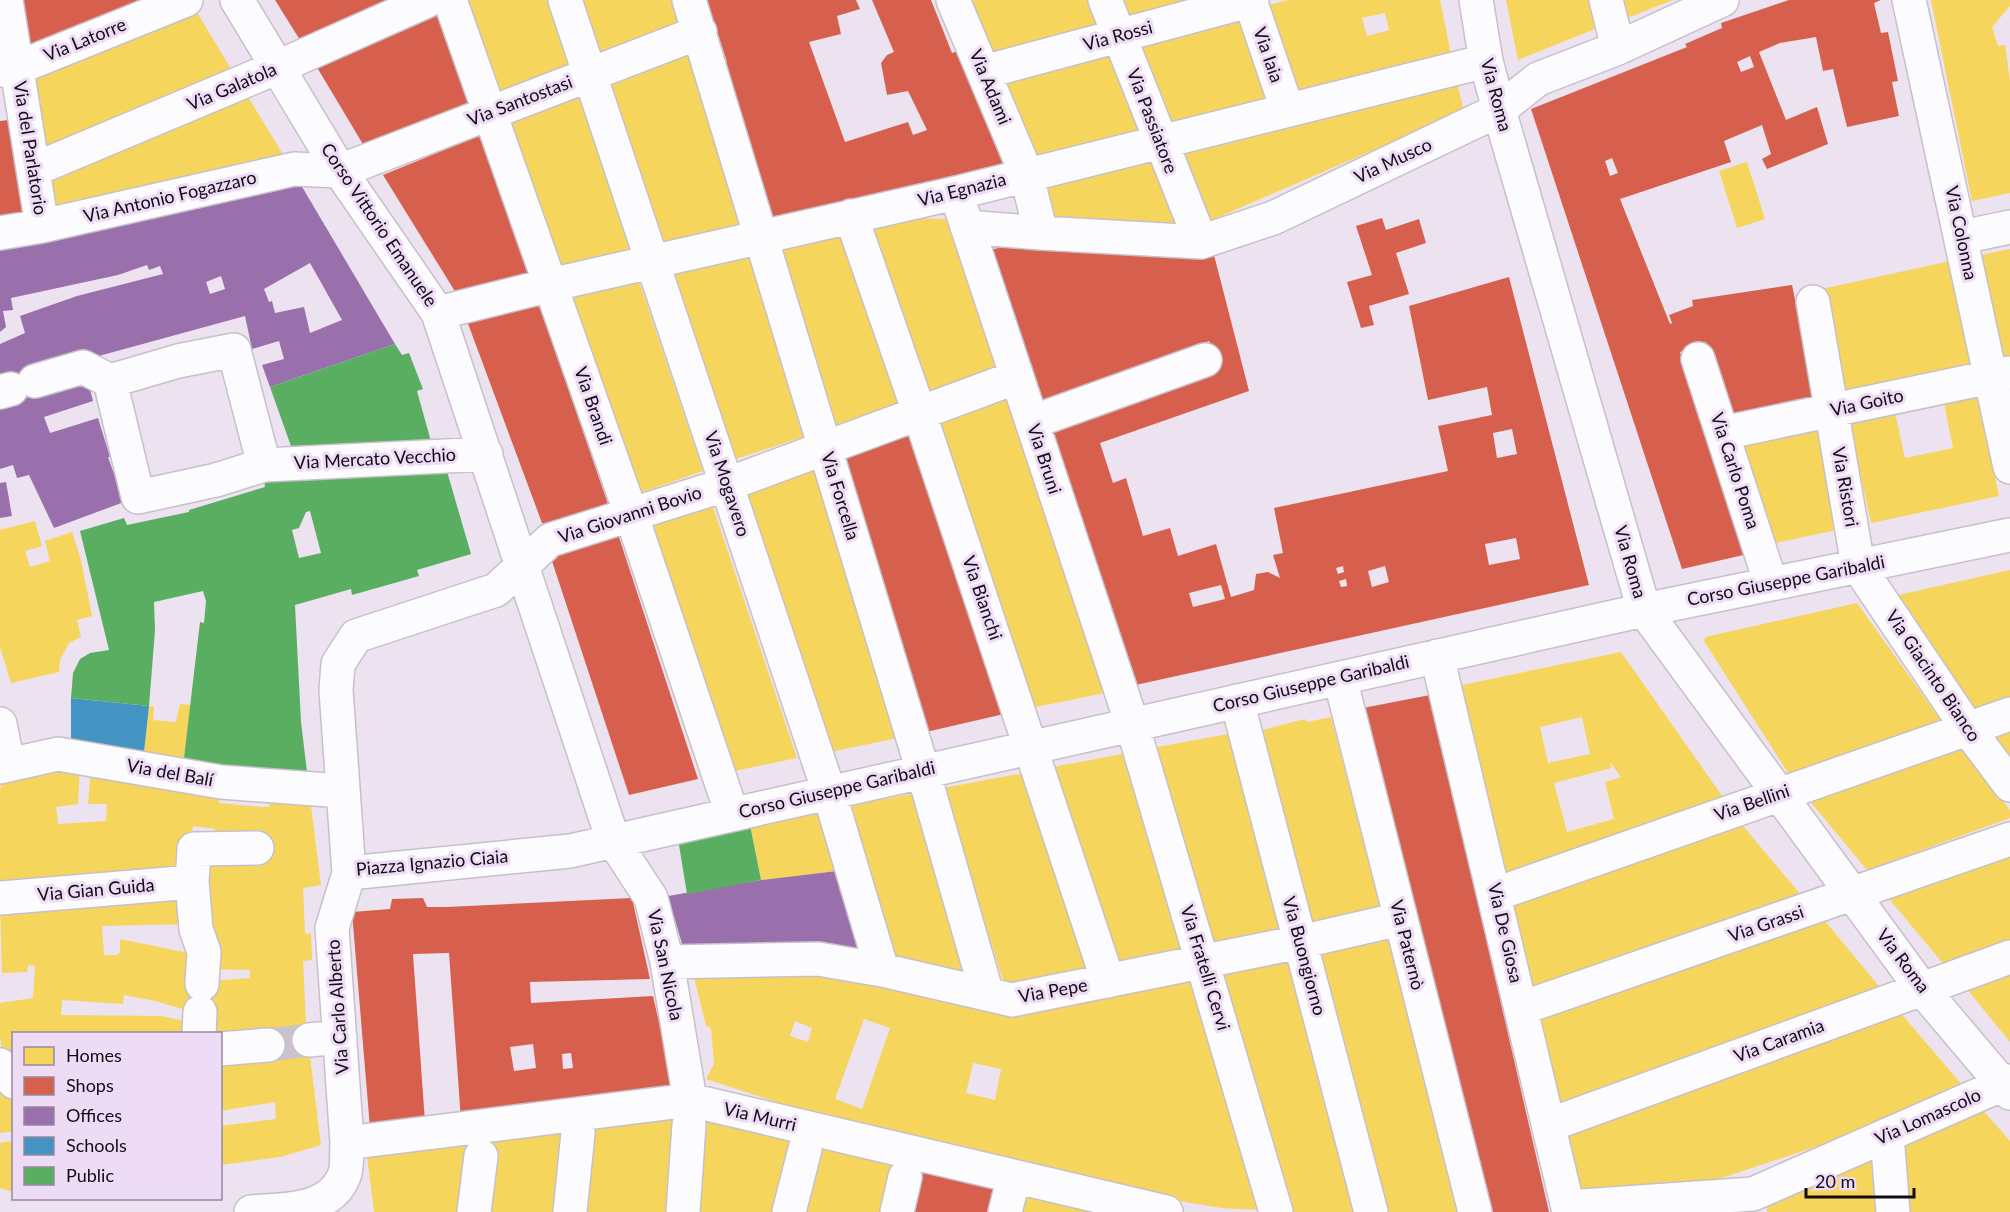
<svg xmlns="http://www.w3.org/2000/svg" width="2010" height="1212" font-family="Lato,sans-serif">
<rect width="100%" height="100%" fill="#ece2f0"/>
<path fill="#f6d55c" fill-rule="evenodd" d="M 464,0 L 547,0 L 569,68 L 498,97 Z
M 573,0 L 671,0 L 678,23 L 593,58 Z
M 968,0 L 1090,0 L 1099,23 L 990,53 Z
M 1118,0 L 1184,0 L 1184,1 L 1125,17 Z
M 1288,0 L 1440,0 L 1451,54 L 1294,92 L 1265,6 ZM 1385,13 L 1389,30 L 1367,36 L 1362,18 Z
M 1506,0 L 1593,0 L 1600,27 L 1518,60 Z
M 1617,0 L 1673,0 L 1622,20 Z
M 1931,0 L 2010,0 L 2010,6 L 1992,27 L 1998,46 L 2005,45 L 2010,81 L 2010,193 L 1972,201 Z
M 195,9 L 231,69 L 44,151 L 28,78 Z
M 1240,13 L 1269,98 L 1167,123 L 1134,42 Z
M 687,49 L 743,227 L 657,245 L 602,84 Z
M 1109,49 L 1141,129 L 1031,157 L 1000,78 Z
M 1457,84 L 1464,111 L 1207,222 L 1179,152 Z
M 245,92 L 284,156 L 56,211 L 47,179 Z
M 579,94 L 630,252 L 557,270 L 507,124 Z
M 1154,159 L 1180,223 L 1051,226 L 1040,184 Z
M 1747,162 L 1765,219 L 1737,228 L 1719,171 Z
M 906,218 L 947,219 L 996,368 L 926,393 L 869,227 Z
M 839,234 L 898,403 L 833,426 L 779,248 Z
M 2010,249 L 2010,358 L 2002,360 L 1980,255 Z
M 750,255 L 806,436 L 730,461 L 665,275 Z
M 1950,261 L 1973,365 L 1844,392 L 1822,289 Z
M 639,281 L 703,471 L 634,495 L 565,298 Z
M 1006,394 L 1105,693 L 1031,708 L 934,419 Z
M 1978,396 L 1999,496 L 1871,523 L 1849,422 L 1895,413 L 1905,458 L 1953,448 L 1944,403 Z
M 1820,427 L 1841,529 L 1771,544 L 1738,444 Z
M 814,461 L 897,738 L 826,753 L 738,489 Z
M 710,498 L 797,758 L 725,773 L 643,522 Z
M 35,521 L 42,546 L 25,551 L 30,567 L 50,561 L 45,541 L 72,532 L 81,560 L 92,616 L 77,620 L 81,637 L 69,643 L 60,660 L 59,672 L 11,683 L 0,647 L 0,530 Z
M 2010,570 L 2010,696 L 1970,711 L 1894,596 Z
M 1857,603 L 1942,722 L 1790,776 L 1704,641 L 1705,637 Z
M 1621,652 L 1725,800 L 1505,879 L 1457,686 ZM 1582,717 L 1590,754 L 1548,763 L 1540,727 ZM 1610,762 L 1621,777 L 1605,782 L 1614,819 L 1567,832 L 1554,783 L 1611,768 Z
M 180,704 L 191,705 L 184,758 L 144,752 L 149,706 L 154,707 L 153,720 L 176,722 Z
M 1331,717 L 1381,909 L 1309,924 L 1258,731 L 1305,719 L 1307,722 Z
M 2010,732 L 2010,765 L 1990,740 Z
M 1228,734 L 1280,929 L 1212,943 L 1157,747 Z
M 1957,741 L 2010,810 L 2010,818 L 1867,870 L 1808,799 Z
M 1122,754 L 1184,948 L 1116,962 L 1053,767 Z
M 80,766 L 78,804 L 56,807 L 58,824 L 106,821 L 107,804 L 88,804 L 91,768 L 220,796 L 219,803 L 262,807 L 269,807 L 269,802 L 311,806 L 321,885 L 303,888 L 305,934 L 311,933 L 312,960 L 303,961 L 306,1024 L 321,1145 L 280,1157 L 220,1165 L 220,1126 L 276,1119 L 275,1102 L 220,1111 L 220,1034 L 206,1034 L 186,1010 L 155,1001 L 124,995 L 123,1004 L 62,1000 L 61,1015 L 161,1016 L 184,1021 L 181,1034 L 14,1034 L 14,1072 L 4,1064 L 0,1036 L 0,1003 L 33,998 L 35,966 L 28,965 L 27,972 L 2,973 L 0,904 L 188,891 L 191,924 L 102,926 L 104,955 L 117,955 L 120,952 L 120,939 L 198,955 L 210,981 L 250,978 L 250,970 L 209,969 L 199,858 L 214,836 L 215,829 L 193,826 L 186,875 L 0,892 L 0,791 L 3,775 Z
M 1024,773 L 1088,968 L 1004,984 L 943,788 Z
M 915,793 L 969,977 L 897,967 L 845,807 Z
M 823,810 L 837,871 L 761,880 L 750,825 Z
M 1738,820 L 1801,895 L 1531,993 L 1509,902 Z
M 2010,847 L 2010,944 L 1946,967 L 1885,894 Z
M 1819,914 L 1883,991 L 1559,1108 L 1536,1016 Z
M 1389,940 L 1458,1212 L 1384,1212 L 1318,955 Z
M 1288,962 L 1356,1212 L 1285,1212 L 1221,976 Z
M 824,968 L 1015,1017 L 1192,981 L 1260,1210 L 1221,1208 L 1162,1198 L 828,1119 L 706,1079 L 714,1064 L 711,1029 L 706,1025 L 693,974 ZM 864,1019 L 890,1028 L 862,1109 L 835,1099 ZM 795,1021 L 812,1028 L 808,1042 L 790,1036 ZM 973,1063 L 1001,1069 L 995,1100 L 966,1093 Z
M 2010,971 L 2010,1042 L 1966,988 Z
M 1898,1010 L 1963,1086 L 1827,1143 L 1697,1186 L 1580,1191 L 1563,1131 Z
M 0,1072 L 14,1104 L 14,1131 L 0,1133 Z
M 1980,1107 L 2010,1141 L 2010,1212 L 1908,1212 L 1903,1140 Z
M 673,1116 L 673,1186 L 669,1212 L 580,1212 L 591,1119 Z
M 701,1116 L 793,1134 L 776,1212 L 692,1212 Z
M 564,1125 L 554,1212 L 486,1212 L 494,1140 Z
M 817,1140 L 895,1159 L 883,1212 L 800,1212 Z
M 11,1141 L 14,1151 L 14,1190 L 10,1191 L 0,1188 L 0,1143 Z
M 473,1143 L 465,1212 L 374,1212 L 367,1156 Z
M 1879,1152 L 1883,1212 L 1767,1212 L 1767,1200 Z
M 1023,1192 L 1097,1212 L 1018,1212 Z"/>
<path fill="#d6604d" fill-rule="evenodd" d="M 20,0 L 139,0 L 27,46 Z
M 275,0 L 388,0 L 300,40 Z
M 707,0 L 856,0 L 860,9 L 837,16 L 841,34 L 809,42 L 845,142 L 908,122 L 913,135 L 927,130 L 908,91 L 887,95 L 881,63 L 887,55 L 894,52 L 872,0 L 931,0 L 952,53 L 958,51 L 1003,165 L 769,220 L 721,64 L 727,62 Z
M 1789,0 L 1881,0 L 1874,3 L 1881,33 L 1888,32 L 1898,81 L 1892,82 L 1899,116 L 1847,127 L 1833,69 L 1823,71 L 1816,37 L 1780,43 L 1759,52 L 1786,120 L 1817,107 L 1828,144 L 1767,169 L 1762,159 L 1771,154 L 1762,125 L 1724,141 L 1731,162 L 1620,199 L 1670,324 L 1672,323 L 1669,315 L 1693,306 L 1692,300 L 1792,285 L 1815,398 L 1730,417 L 1706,342 L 1680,352 L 1748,554 L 1682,569 L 1531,109 L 1687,47 L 1685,44 L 1722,28 L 1721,23 ZM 1750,56 L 1754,67 L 1741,72 L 1737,62 ZM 1612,158 L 1618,173 L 1610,176 L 1605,161 Z
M 438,10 L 471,108 L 367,151 L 315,64 Z
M 9,120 L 23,220 L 0,224 L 0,121 Z
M 481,135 L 528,275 L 456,293 L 383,175 Z
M 1382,218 L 1386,230 L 1419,219 L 1426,243 L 1396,253 L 1409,294 L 1369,306 L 1374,325 L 1361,328 L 1347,282 L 1372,275 L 1356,226 Z
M 1027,243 L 1028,250 L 1214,255 L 1249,391 L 1100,443 L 1113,483 L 1126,478 L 1143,536 L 1170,528 L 1178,556 L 1216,544 L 1231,597 L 1254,590 L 1256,574 L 1268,572 L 1280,578 L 1273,555 L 1283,553 L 1274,508 L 1448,471 L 1438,426 L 1492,415 L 1487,387 L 1428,400 L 1409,306 L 1509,277 L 1589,585 L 1131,686 L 1048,429 L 1219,366 L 1209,341 L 1042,409 L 988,250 ZM 1512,429 L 1517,454 L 1497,458 L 1493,433 ZM 1516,538 L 1520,559 L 1489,565 L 1485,544 ZM 1343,566 L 1344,572 L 1338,574 L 1336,568 ZM 1385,566 L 1389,582 L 1372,587 L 1368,571 ZM 1346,579 L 1347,586 L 1341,587 L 1339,581 ZM 1221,585 L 1225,599 L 1193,607 L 1189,593 Z
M 539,304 L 608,504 L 548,525 L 542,523 L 467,321 Z
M 906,429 L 1004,714 L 926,732 L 841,453 Z
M 617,531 L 698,779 L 629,795 L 550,555 Z
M 1430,695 L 1549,1212 L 1484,1212 L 1363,708 Z
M 423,898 L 427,907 L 447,907 L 632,898 L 650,979 L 530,982 L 531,1003 L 653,996 L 674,1088 L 461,1120 L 449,953 L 413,954 L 425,1122 L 370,1128 L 352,912 L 390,909 L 392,899 ZM 533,1044 L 536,1068 L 514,1071 L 510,1047 ZM 571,1053 L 573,1068 L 563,1069 L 562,1054 Z
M 919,1165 L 998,1186 L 991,1212 L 908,1212 Z"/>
<path fill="#9970ab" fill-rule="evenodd" d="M 298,180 L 395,344 L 270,387 L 262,365 L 284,359 L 279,341 L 252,349 L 245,316 L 33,374 L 86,374 L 93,401 L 44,417 L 50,433 L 98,418 L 110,457 L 108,457 L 124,502 L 54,528 L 29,475 L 17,478 L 13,465 L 0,469 L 0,344 L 25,333 L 20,316 L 77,296 L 163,274 L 160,266 L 149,270 L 147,265 L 118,275 L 11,298 L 13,310 L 3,311 L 6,327 L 0,332 L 0,244 ZM 310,263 L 342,320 L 310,333 L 304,307 L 275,313 L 272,301 L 269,302 L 264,289 ZM 221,276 L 225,289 L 210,294 L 206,282 Z
M 6,482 L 12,516 L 0,518 L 0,483 Z
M 837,871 L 861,950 L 685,954 L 668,896 L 761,880 Z"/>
<path fill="#4393c3" d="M 71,698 L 149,706 L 144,752 L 71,743 Z"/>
<path fill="#5aae61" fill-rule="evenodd" d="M 395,344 L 402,355 L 409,353 L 423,389 L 417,391 L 432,445 L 292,449 L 270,387 Z
M 446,468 L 471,554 L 417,570 L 419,576 L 352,595 L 351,589 L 295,605 L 301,722 L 308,780 L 184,758 L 200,622 L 204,623 L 206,601 L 203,591 L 154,602 L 155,630 L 149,706 L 71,698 L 73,673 L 80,659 L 90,653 L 109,650 L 80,531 L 124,518 L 127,525 L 189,512 L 189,510 L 265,487 L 264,481 ZM 310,511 L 321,553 L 299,558 L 292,530 L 299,528 L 306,512 Z
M 750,825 L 761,880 L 687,894 L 678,839 Z"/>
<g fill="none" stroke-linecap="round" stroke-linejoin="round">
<path stroke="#cbc2cf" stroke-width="33" stroke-dasharray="33 16" stroke-linecap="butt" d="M 268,1045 L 309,1040"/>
<g stroke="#c7c0ca" stroke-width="36">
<path id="minor" d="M 6,0 L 42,226
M 237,0 L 340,171 L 438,313 L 613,840 L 651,898 L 667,962 L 690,1100
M 450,0 L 631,514 L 732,814
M 565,0 L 829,792 L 882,970
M 689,0 L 923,771 L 987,994
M 953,0 L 1026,173 L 1041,233 L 967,227
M 1105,0 L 1201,242
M 1250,0 L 1287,109
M 1476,0 L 1486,61 L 1499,110 L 1644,610 L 1922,989 L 2010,1093
M 1606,0 L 1618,48
M 1909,0 L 2010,467
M 0,70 L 17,68 L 186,0
M 984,72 L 1252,0
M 33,170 L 278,67 L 429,0
M 956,193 L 1132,724 L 1276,1212
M 851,216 L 919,412 L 1108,981
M 0,233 L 42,226 L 294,169 L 340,171 L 700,32
M 1041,233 L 1201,242 L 1273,218 L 1499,110 L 1538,79 L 1618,48 L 1722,0
M 1962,237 L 2010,227
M 1813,302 L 1858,566 L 1968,729 L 2010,785
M 438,313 L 550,285 L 956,193 L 1486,61
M 1698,359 L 1771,584
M 1017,377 L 728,484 L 550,540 L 496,590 L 356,636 L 338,664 L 336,690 L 349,873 L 570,851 L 1644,610 L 2010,535
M 35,381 L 83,367 L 110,381
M 0,392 L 11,389
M 1032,422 L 1205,360
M 1723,433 L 2010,373
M 264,465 L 234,350 L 178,361 L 110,381 L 138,497 L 216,480 L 264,465 L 486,454
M 1437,656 L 1569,1212
M 1340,678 L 1475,1212
M 1237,701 L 1371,1212
M 0,724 L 8,764
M 0,767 L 58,754 L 221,782 L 342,791
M 1496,894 L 2010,714
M 0,898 L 192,882
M 667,962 L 818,959 L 882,970 L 1012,1000 L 1300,942 L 1400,919
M 202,984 L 204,952 L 196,929 L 192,882 L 194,849 L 257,848
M 1522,1008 L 2010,839
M 199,1034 L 200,1012
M 309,1040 L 340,1037
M 220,1049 L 268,1045
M 0,1065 L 14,1082
M 1549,1125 L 2010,957
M 1887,1135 L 1893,1212
M 347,1143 L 690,1100 L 1166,1212
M 1568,1207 L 1753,1194 L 2010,1081
M 251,1212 C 284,1209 330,1212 344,1176 C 348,1167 346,1153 347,1143 L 332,928 L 349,873
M 474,1212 L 481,1156
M 570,1212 L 578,1133
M 683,1212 L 689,1125
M 789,1212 L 805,1149
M 897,1212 L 905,1177
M 1005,1212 L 1014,1177"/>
</g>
<use href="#minor" stroke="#fcfbfd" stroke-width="33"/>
</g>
<g text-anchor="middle" stroke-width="6" stroke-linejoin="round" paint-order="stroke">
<g font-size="18" fill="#120c15" stroke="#eedcf6">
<text transform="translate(1118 36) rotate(-15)" y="6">Via Rossi</text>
<text transform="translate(85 40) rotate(-22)" y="6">Via Latorre</text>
<text transform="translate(1268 55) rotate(71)" y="6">Via Iaia</text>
<text transform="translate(232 87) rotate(-23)" y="6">Via Galatola</text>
<text transform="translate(990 87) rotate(67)" y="6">Via Adami</text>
<text transform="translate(1496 95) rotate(75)" y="6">Via Roma</text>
<text transform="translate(520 101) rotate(-21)" y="6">Via Santostasi</text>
<text transform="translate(1152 121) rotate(69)" y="6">Via Passiatore</text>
<text transform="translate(30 148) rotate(81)" y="6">Via del Parlatorio</text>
<text transform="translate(1393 161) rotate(-25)" y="6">Via Musco</text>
<text transform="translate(962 190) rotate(-14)" y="6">Via Egnazia</text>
<text transform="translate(170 197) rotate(-13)" y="6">Via Antonio Fogazzaro</text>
<text transform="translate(379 225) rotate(56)" y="6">Corso Vittorio Emanuele</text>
<text transform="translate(1961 233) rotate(78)" y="6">Via Colonna</text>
<text transform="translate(1867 403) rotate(-12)" y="6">Via Goito</text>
<text transform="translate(593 406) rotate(71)" y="6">Via Brandi</text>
<text transform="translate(375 459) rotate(-3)" y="6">Via Mercato Vecchio</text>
<text transform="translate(1044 459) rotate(72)" y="6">Via Bruni</text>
<text transform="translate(1735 471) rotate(72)" y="6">Via Carlo Poma</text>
<text transform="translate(727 484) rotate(72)" y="6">Via Mogavero</text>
<text transform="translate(1845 487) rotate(80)" y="6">Via Ristori</text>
<text transform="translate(840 496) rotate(73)" y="6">Via Forcella</text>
<text transform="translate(630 515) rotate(-18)" y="6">Via Giovanni Bovio</text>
<text transform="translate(1630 562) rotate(74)" y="6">Via Roma</text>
<text transform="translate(1786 581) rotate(-11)" y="6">Corso Giuseppe Garibaldi</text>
<text transform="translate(982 598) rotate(71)" y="6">Via Bianchi</text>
<text transform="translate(1933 676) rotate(56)" y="6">Via Giacinto Bianco</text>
<text transform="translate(1311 684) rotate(-13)" y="6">Corso Giuseppe Garibaldi</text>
<text transform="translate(170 773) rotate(10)" y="6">Via del Balí</text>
<text transform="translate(837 790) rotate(-13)" y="6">Corso Giuseppe Garibaldi</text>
<text transform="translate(1752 803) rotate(-19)" y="6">Via Bellini</text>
<text transform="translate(432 863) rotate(-5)" y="6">Piazza Ignazio Ciaia</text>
<text transform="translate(96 890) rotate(-5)" y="6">Via Gian Guida</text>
<text transform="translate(1766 924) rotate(-19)" y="6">Via Grassi</text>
<text transform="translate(1505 933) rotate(77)" y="6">Via De Giosa</text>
<text transform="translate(1407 945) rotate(76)" y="6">Via Paternò</text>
<text transform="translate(1304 956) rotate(75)" y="6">Via Buongiorno</text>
<text transform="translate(1903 961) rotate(53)" y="6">Via Roma</text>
<text transform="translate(665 965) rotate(78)" y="6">Via San Nicola</text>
<text transform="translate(1205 968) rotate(73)" y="6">Via Fratelli Cervi</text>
<text transform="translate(1053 991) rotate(-10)" y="6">Via Pepe</text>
<text transform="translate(338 1007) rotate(-94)" y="6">Via Carlo Alberto</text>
<text transform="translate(1779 1041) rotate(-20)" y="6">Via Caramia</text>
<text transform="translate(760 1117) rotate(13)" y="6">Via Murri</text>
<text transform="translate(1928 1117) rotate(-24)" y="6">Via Lomascolo</text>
</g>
</g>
<rect x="12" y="1032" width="210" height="168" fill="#eedcf6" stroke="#96899c" stroke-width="1.5"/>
<rect x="24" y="1047" width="30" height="18" fill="#f6d55c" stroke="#96899c" stroke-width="1.5"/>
<text x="66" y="1062" font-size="18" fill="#120c15">Homes</text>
<rect x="24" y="1077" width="30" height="18" fill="#d6604d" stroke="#96899c" stroke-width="1.5"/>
<text x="66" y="1092" font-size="18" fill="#120c15">Shops</text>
<rect x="24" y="1107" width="30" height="18" fill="#9970ab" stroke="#96899c" stroke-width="1.5"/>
<text x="66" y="1122" font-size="18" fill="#120c15">Offices</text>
<rect x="24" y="1137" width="30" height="18" fill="#4393c3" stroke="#96899c" stroke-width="1.5"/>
<text x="66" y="1152" font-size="18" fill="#120c15">Schools</text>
<rect x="24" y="1167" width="30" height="18" fill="#5aae61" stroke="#96899c" stroke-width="1.5"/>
<text x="66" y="1182" font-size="18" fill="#120c15">Public</text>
<path d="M1806 1188v9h108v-9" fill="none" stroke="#120c15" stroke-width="3"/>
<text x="1815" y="1188" font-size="18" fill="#120c15" stroke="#eedcf6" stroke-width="4.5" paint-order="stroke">20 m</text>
</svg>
